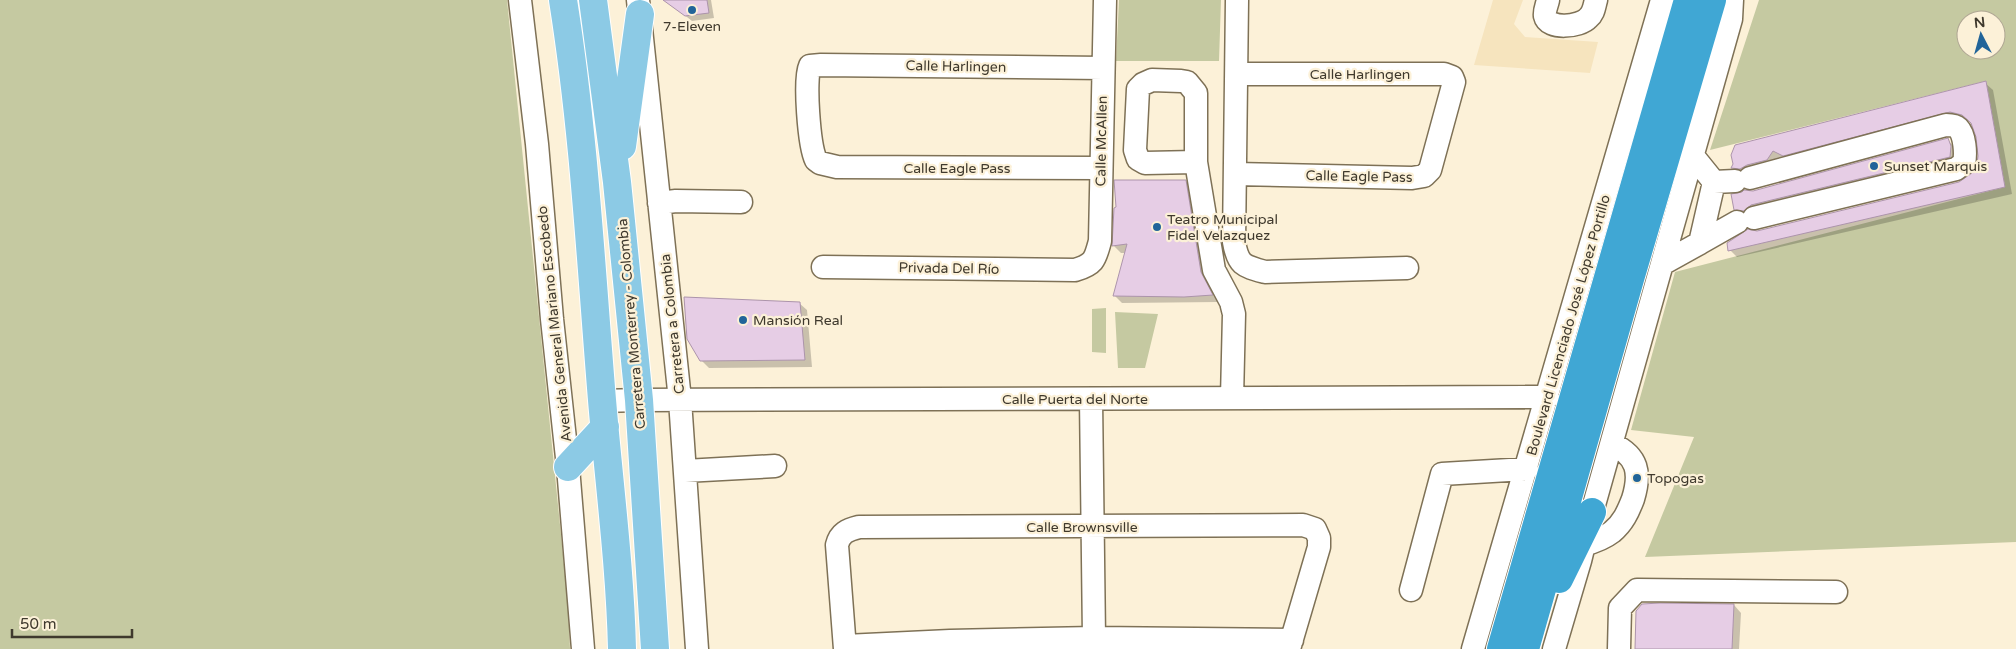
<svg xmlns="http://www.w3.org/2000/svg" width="2016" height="649" font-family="'Varela Round',sans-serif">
<rect width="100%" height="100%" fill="#fcf1d8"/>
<path fill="#f6e4be" d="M 1493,0 L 1523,0 L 1514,24 L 1525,37 L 1598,42 L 1590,73 L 1474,65 Z"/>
<path fill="#c5c9a1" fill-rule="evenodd" d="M 0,0 L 507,0 L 568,604 L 570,649 L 0,649 Z
M 1119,0 L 1221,0 L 1219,61 L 1116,61 Z
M 1759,0 L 2016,0 L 2016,542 L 1645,557 L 1694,437 L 1631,430 L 1675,272 L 2005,187 L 1986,81 L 1710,150 ZM 1966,20 L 1996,20 L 1996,50 L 1966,50 Z
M 1106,308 L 1106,353 L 1092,352 L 1092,309 Z
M 1115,312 L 1158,314 L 1145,368 L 1118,368 Z"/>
<path fill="#0003" d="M 672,0 L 711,0 L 714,18 L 692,21 L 673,6 Z
M 1985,83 L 1993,90 L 2012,194 L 1737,257 L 1730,250 L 1757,232 L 1960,183 L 1973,174 L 1978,165 L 1979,156 L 1978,137 L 1971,122 L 1958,119 L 1791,162 L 1781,158 L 1775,167 L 1740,175 L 1733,168 L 1734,164 L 1732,155 Z
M 1947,140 L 1955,147 L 1957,164 L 1743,217 L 1735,209 L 1754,192 Z
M 1185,181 L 1193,189 L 1219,302 L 1122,303 L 1114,295 L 1126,253 L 1121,253 L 1114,246 Z
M 799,303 L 807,310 L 812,367 L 709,368 L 701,360 Z
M 1734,605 L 1741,613 L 1739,649 L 1637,649 Z"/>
<path fill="#e6cde5" stroke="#ac94ab" d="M 663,0 L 707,0 L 709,13 L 685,16 Z
M 1986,81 L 2005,187 L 1728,251 L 1727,243 L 1748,229 L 1757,231 L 1959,182 L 1972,173 L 1977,165 L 1978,156 L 1976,137 L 1971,123 L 1962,115 L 1950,112 L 1783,156 L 1773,151 L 1767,160 L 1747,165 L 1740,169 L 1731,168 L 1733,164 L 1731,155 L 1735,145 Z
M 1948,138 L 1951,146 L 1950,157 L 1751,205 L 1744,211 L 1734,210 L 1731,194 L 1742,192 L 1744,190 L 1753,191 Z
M 1114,180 L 1186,180 L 1201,272 L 1213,295 L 1184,297 L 1113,296 L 1127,244 L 1112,246 L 1114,208 L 1116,207 Z
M 684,297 L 800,302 L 805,360 L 700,361 L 687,339 Z
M 1660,603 L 1734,604 L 1732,649 L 1635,649 L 1636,611 L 1642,604 Z"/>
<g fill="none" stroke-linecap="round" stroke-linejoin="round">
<g stroke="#7e7156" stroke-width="25">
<path id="minor" d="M 520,0 L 537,144 L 552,319 L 568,467 L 583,649
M 638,0 L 680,400 L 697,649
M 1237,0 L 1234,242 C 1238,265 1243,266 1265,272 L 1407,268
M 1548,0 C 1547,5 1544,11 1545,16 C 1548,30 1580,27 1588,18 C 1594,13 1594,7 1596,0
M 1196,162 L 1145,163 L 1138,159 L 1135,150 L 1138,89 L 1143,84 L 1152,80 L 1181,81 L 1187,82 L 1196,93 L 1196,162 L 1214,270 L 1231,302 L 1234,314 L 1232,398
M 1101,168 L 837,167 L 820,163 L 816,160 C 809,146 804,79 810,66 L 821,65 L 1103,68
M 1235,174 L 1412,178 L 1424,176 L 1430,170 L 1454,82 L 1452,77 L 1444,74 L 1238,74
M 1750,178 L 1946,125 C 1950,125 1955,125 1958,128 C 1965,135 1966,154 1964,163 L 1956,169 L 1754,218
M 1714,182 L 1735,181
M 659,203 L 676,201 L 741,202
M 1700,243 L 1737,222
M 1662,264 L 1700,243 L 1714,182 L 1693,156
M 823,267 L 1075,270 C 1095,264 1095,259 1100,241 L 1105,0
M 1091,399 L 1094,638
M 602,401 L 639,400 L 1548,397
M 685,471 L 775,466
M 1583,545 C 1594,542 1603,539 1612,532 C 1623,523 1628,512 1633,499 C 1641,473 1638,456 1612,444
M 1411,590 L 1442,474 L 1527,469
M 845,646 L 950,641 L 1094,638 L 1292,640
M 845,649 L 837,545 C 840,533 847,530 859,527 L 1303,525 L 1315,529 L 1319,538 L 1319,547 L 1289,649
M 1473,649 L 1662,0
M 1554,649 L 1580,561 L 1592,512 L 1731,19 L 1732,0
M 1619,649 L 1620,608 L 1637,590 L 1836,592"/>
</g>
<g stroke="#fff" stroke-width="30">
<path id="major" d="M 563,0 C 584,132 591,266 602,400 C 609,483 620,566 622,649
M 593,0 L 617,182 L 639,400 L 655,649
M 622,146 L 640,14
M 568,467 L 605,427"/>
</g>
<g stroke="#fff" stroke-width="30">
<path id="highway" d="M 1559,579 L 1592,512
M 1501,649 L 1688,0
M 1525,649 L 1630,279 L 1712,0"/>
</g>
<use href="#minor" stroke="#fff" stroke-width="22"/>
<use href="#major" stroke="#8ccae5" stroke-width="28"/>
<use href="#highway" stroke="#40a7d4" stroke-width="28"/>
</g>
<g fill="#216499" stroke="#fcf1d8" stroke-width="2">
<circle cx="692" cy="10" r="5"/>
<circle cx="1874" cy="166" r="5"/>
<circle cx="1157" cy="227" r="5"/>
<circle cx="743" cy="320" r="5"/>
<circle cx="1637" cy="478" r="5"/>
</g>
<g text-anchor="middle" stroke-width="4.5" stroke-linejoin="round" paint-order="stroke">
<g font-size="14" fill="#3f392d" stroke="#fcf1d8" text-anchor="start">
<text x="692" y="31" text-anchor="middle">7-Eleven</text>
<text x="1884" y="171">Sunset Marquis</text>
<text x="1167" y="224">Teatro Municipal<tspan x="1167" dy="16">Fidel Velazquez</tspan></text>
<text x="753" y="325">Mansión Real</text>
<text x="1647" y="483">Topogas</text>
</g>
<g font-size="14" fill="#3f392d" stroke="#fcf1d8">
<text transform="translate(956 66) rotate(1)" y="5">Calle Harlingen</text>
<text x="1360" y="79">Calle Harlingen</text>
<text transform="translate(1101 141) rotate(-89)" y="5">Calle McAllen</text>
<text x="957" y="173">Calle Eagle Pass</text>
<text transform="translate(1359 176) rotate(1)" y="5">Calle Eagle Pass</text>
<text transform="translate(949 268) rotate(1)" y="5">Privada Del Río</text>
<text transform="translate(554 324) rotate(-96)" y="5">Avenida General Mariano Escobedo</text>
<text transform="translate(631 324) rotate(-95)" y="5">Carretera Monterrey - Colombia</text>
<text transform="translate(672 324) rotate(-96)" y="5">Carretera a Colombia</text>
<text transform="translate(1568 325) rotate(-74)" y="5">Boulevard Licenciado José López Portillo</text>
<text x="1075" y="404">Calle Puerta del Norte</text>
<text x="1082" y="532">Calle Brownsville</text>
</g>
</g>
<g transform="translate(1981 35) rotate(354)"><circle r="24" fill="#fcf1d8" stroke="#b0a794"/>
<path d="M0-4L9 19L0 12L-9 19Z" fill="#216499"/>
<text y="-8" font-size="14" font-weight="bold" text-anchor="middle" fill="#3f392d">N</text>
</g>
<path d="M12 629v8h120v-8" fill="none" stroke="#3f392d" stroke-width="2.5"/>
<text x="20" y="629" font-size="15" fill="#3f392d" stroke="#fcf1d8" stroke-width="4" paint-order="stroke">50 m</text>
</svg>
